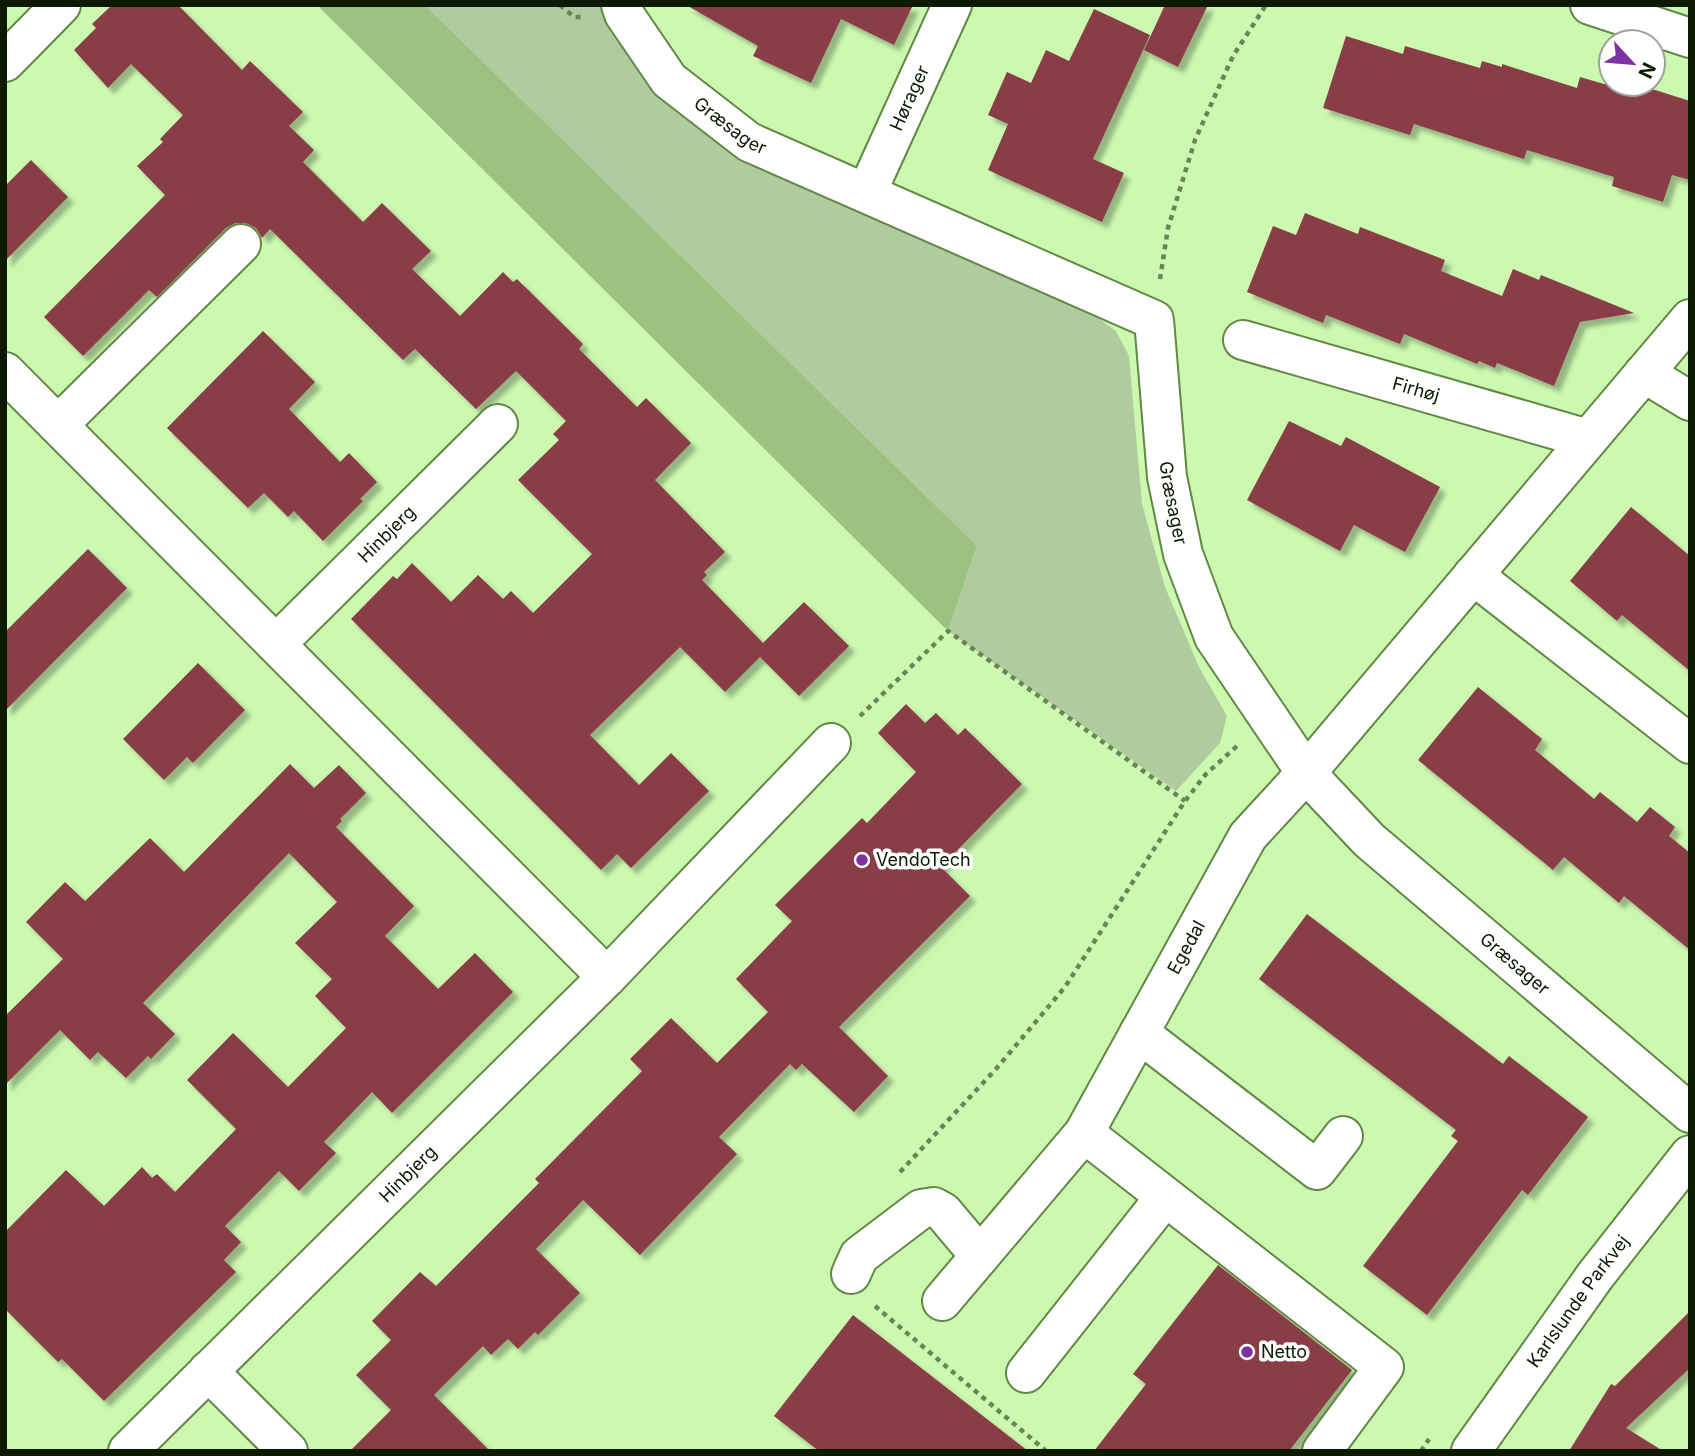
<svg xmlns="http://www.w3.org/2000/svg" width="1695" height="1456" font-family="Inter,sans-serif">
<defs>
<filter id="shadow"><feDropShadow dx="6" dy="6" stdDeviation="2" flood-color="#0004"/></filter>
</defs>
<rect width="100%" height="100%" fill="#ccf8b0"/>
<path fill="#b0cc9e" d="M 425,5 L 599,5 L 626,52 L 654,86 L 703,132 L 827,199 L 1088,311 L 1116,331 L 1129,356 L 1142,504 L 1165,587 L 1199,667 L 1227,716 L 1220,743 L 1176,791 L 948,631 L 977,546 Z"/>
<path fill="#9cc283" d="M 317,5 L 425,5 L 977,546 L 948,631 Z"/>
<path fill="#893c47" filter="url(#shadow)" d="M 112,5 L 178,5 L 242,70 L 250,61 L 303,112 L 289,126 L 314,150 L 303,162 L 363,222 L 382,203 L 431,251 L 412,269 L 460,316 L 503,272 L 513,282 L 517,279 L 583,344 L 579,349 L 637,407 L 646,398 L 691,443 L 655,480 L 725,552 L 704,572 L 707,575 L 702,580 L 763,643 L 804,602 L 849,646 L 799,696 L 760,657 L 725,692 L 680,647 L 590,735 L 639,785 L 671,753 L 709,791 L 631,868 L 617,854 L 601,870 L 351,619 L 393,576 L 397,579 L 412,563 L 451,602 L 478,575 L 503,599 L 511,591 L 533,613 L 592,554 L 518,480 L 559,440 L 553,434 L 566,421 L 516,371 L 476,409 L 415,349 L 403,360 L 270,229 L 262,238 L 256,228 L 246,223 L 235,223 L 226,228 L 157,297 L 149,290 L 83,356 L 44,317 L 165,195 L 137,166 L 163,142 L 160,139 L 183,115 L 131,64 L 108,88 L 74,50 L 96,28 L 92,24 Z
M 686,5 L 913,5 L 894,45 L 841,19 L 811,83 L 753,56 L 758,46 Z
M 1165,5 L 1208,5 L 1178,67 L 1144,50 Z
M 1094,9 L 1150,35 L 1093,159 L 1124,173 L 1102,222 L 988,170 L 1008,124 L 988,115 L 1007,72 L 1031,83 L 1046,50 L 1069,61 Z
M 1346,36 L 1403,54 L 1405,46 L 1480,68 L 1482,61 L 1502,67 L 1502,64 L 1577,88 L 1580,77 L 1604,84 L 1636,84 L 1690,101 L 1690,180 L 1672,175 L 1663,202 L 1612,186 L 1614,177 L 1527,150 L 1524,159 L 1414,124 L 1410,135 L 1323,108 Z
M 31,160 L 68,197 L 5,261 L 5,186 Z
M 1305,213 L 1358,234 L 1360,227 L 1445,260 L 1441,271 L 1502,296 L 1513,269 L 1539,280 L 1541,275 L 1634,313 L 1580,322 L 1554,386 L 1497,363 L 1495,368 L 1479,361 L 1477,364 L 1404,334 L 1400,344 L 1326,315 L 1323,323 L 1247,292 L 1273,226 L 1296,235 Z
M 263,331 L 315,382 L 289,409 L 340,462 L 349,453 L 377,482 L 360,499 L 363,501 L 323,541 L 294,511 L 288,517 L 264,493 L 248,508 L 167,428 Z
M 1289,421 L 1341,446 L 1346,437 L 1440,487 L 1405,552 L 1354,525 L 1340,551 L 1247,500 Z
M 1631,507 L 1690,556 L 1690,671 L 1622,615 L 1617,621 L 1570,581 Z
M 88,549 L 127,588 L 5,711 L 5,632 Z
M 198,663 L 245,710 L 193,763 L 187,757 L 164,780 L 123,739 Z
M 1478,687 L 1542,739 L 1535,750 L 1594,799 L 1600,792 L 1637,822 L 1650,807 L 1675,827 L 1669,836 L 1690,853 L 1690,950 L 1624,896 L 1619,903 L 1564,857 L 1553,870 L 1418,760 Z
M 906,704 L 925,723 L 936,713 L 958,735 L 965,728 L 1022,784 L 941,867 L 970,896 L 839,1027 L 888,1076 L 854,1112 L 802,1064 L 796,1070 L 790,1064 L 719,1137 L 737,1154 L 640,1255 L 583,1200 L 536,1249 L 580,1293 L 538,1335 L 535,1332 L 518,1349 L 508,1339 L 491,1355 L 483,1346 L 434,1395 L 490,1451 L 350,1451 L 391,1410 L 356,1375 L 391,1340 L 372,1321 L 420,1272 L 436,1286 L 539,1183 L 535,1179 L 642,1071 L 630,1059 L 671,1018 L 717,1063 L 768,1012 L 736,979 L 792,921 L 775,905 L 862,818 L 867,823 L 916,772 L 878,733 Z
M 290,764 L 314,788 L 339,765 L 366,793 L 340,819 L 342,821 L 336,827 L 414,906 L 385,936 L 438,989 L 475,953 L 513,992 L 392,1113 L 372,1092 L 324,1142 L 336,1153 L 299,1191 L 279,1171 L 225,1226 L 241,1242 L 224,1260 L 236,1272 L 104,1401 L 62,1359 L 58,1362 L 5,1309 L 5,1232 L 66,1170 L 104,1206 L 142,1167 L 152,1178 L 157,1174 L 175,1192 L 236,1129 L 187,1080 L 233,1033 L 288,1087 L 346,1028 L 315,996 L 332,979 L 295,943 L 337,902 L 289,853 L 143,1003 L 175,1034 L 151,1059 L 148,1056 L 126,1078 L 98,1052 L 90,1060 L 60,1030 L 5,1085 L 5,1016 L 63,959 L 26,922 L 65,882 L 85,901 L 150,838 L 184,872 Z
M 1307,914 L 1503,1064 L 1509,1056 L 1588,1117 L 1528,1195 L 1522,1190 L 1427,1315 L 1363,1266 L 1458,1141 L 1451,1136 L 1456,1130 L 1259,979 Z
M 1218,1265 L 1352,1370 L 1289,1451 L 1094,1451 L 1146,1384 L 1133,1374 Z
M 1690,1311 L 1690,1368 L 1626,1428 L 1663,1451 L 1569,1451 L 1611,1384 L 1615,1386 Z
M 853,1315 L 1028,1451 L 819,1451 L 774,1416 Z"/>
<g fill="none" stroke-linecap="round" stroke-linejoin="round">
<g stroke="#618845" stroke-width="42">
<g id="minor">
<path id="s1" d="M 621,5 L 624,14 L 669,80 L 749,142 L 1154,320 L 1167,477 L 1183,554 L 1214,637 L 1306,773 L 1369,840 L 1690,1113"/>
<path d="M 1590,5 L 1690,38"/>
<path d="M 5,62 L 61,5"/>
<path id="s2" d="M 867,192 L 952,5"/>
<path id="s3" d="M 1243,340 L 1588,439"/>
<path d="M 5,372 L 607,977"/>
<path d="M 1644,373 L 1690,401"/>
<path d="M 58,425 L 241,244"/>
<path d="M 1473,575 L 1690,744"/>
<path id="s4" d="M 276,644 L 498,424"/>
<path d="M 1139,1033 L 1317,1170 L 1343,1136"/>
<path d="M 1084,1133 L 1384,1367 L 1322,1451"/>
<path d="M 851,1274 L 859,1256 L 921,1209 L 934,1207 L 943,1212 L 980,1256"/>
<path id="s5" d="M 942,1301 L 1084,1133 L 1248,836 L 1306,773 L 1690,319"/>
<path d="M 208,1371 L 288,1451"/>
<path d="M 1026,1373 L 1165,1197"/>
<path id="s6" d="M 128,1451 L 607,977 L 831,743"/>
<path id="s7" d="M 1471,1451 L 1595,1276 L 1690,1155"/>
</g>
</g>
<path stroke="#688556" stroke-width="4.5" stroke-dasharray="5 5" stroke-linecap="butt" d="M 560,5 L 574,17 L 581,17
M 1160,279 L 1168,228 L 1195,140 L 1233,56 L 1266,5
M 860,716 L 948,631 L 1185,801
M 900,1172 L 996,1069 L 1065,987 L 1185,801 L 1206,774 L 1237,746
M 875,1306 L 1046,1451
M 1421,1451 L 1429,1439"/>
<use href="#minor" stroke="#fff" stroke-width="38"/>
</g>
<g fill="#7f31a2" stroke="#fff" stroke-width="2.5">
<circle cx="862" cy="860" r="7"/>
<circle cx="1247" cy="1352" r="7"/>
</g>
<g text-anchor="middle" stroke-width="7" stroke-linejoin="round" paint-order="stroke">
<g font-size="18" fill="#0b1a01" stroke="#fff">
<text dy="6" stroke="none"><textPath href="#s2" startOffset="103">Hørager</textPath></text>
<text dy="6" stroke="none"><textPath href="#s1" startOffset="166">Græsager</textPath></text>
<text dy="6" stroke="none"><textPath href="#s3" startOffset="180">Firhøj</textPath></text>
<text dy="6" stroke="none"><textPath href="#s1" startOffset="817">Græsager</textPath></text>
<text dy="6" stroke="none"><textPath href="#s4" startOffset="156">Hinbjerg</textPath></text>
<text dy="6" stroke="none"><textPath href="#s5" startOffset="432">Egedal</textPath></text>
<text dy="6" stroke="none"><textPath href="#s1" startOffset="1405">Græsager</textPath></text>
<text dy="6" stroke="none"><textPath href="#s6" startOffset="394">Hinbjerg</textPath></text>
<text dy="6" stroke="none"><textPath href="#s7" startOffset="184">Karlslunde Parkvej</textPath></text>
</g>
<g font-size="18" fill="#0b1a01" stroke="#fff" text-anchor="start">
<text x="876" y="866">VendoTech</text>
<text x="1261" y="1358">Netto</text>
</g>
</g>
<rect width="1695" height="1456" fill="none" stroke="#0b1a01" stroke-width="14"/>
<g transform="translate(1632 63) rotate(116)"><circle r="33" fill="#ffffff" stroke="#9da399" stroke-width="2"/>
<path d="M0-5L12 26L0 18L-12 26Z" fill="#7f31a2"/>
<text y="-10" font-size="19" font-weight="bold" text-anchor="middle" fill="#0b1a01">N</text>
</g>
</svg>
